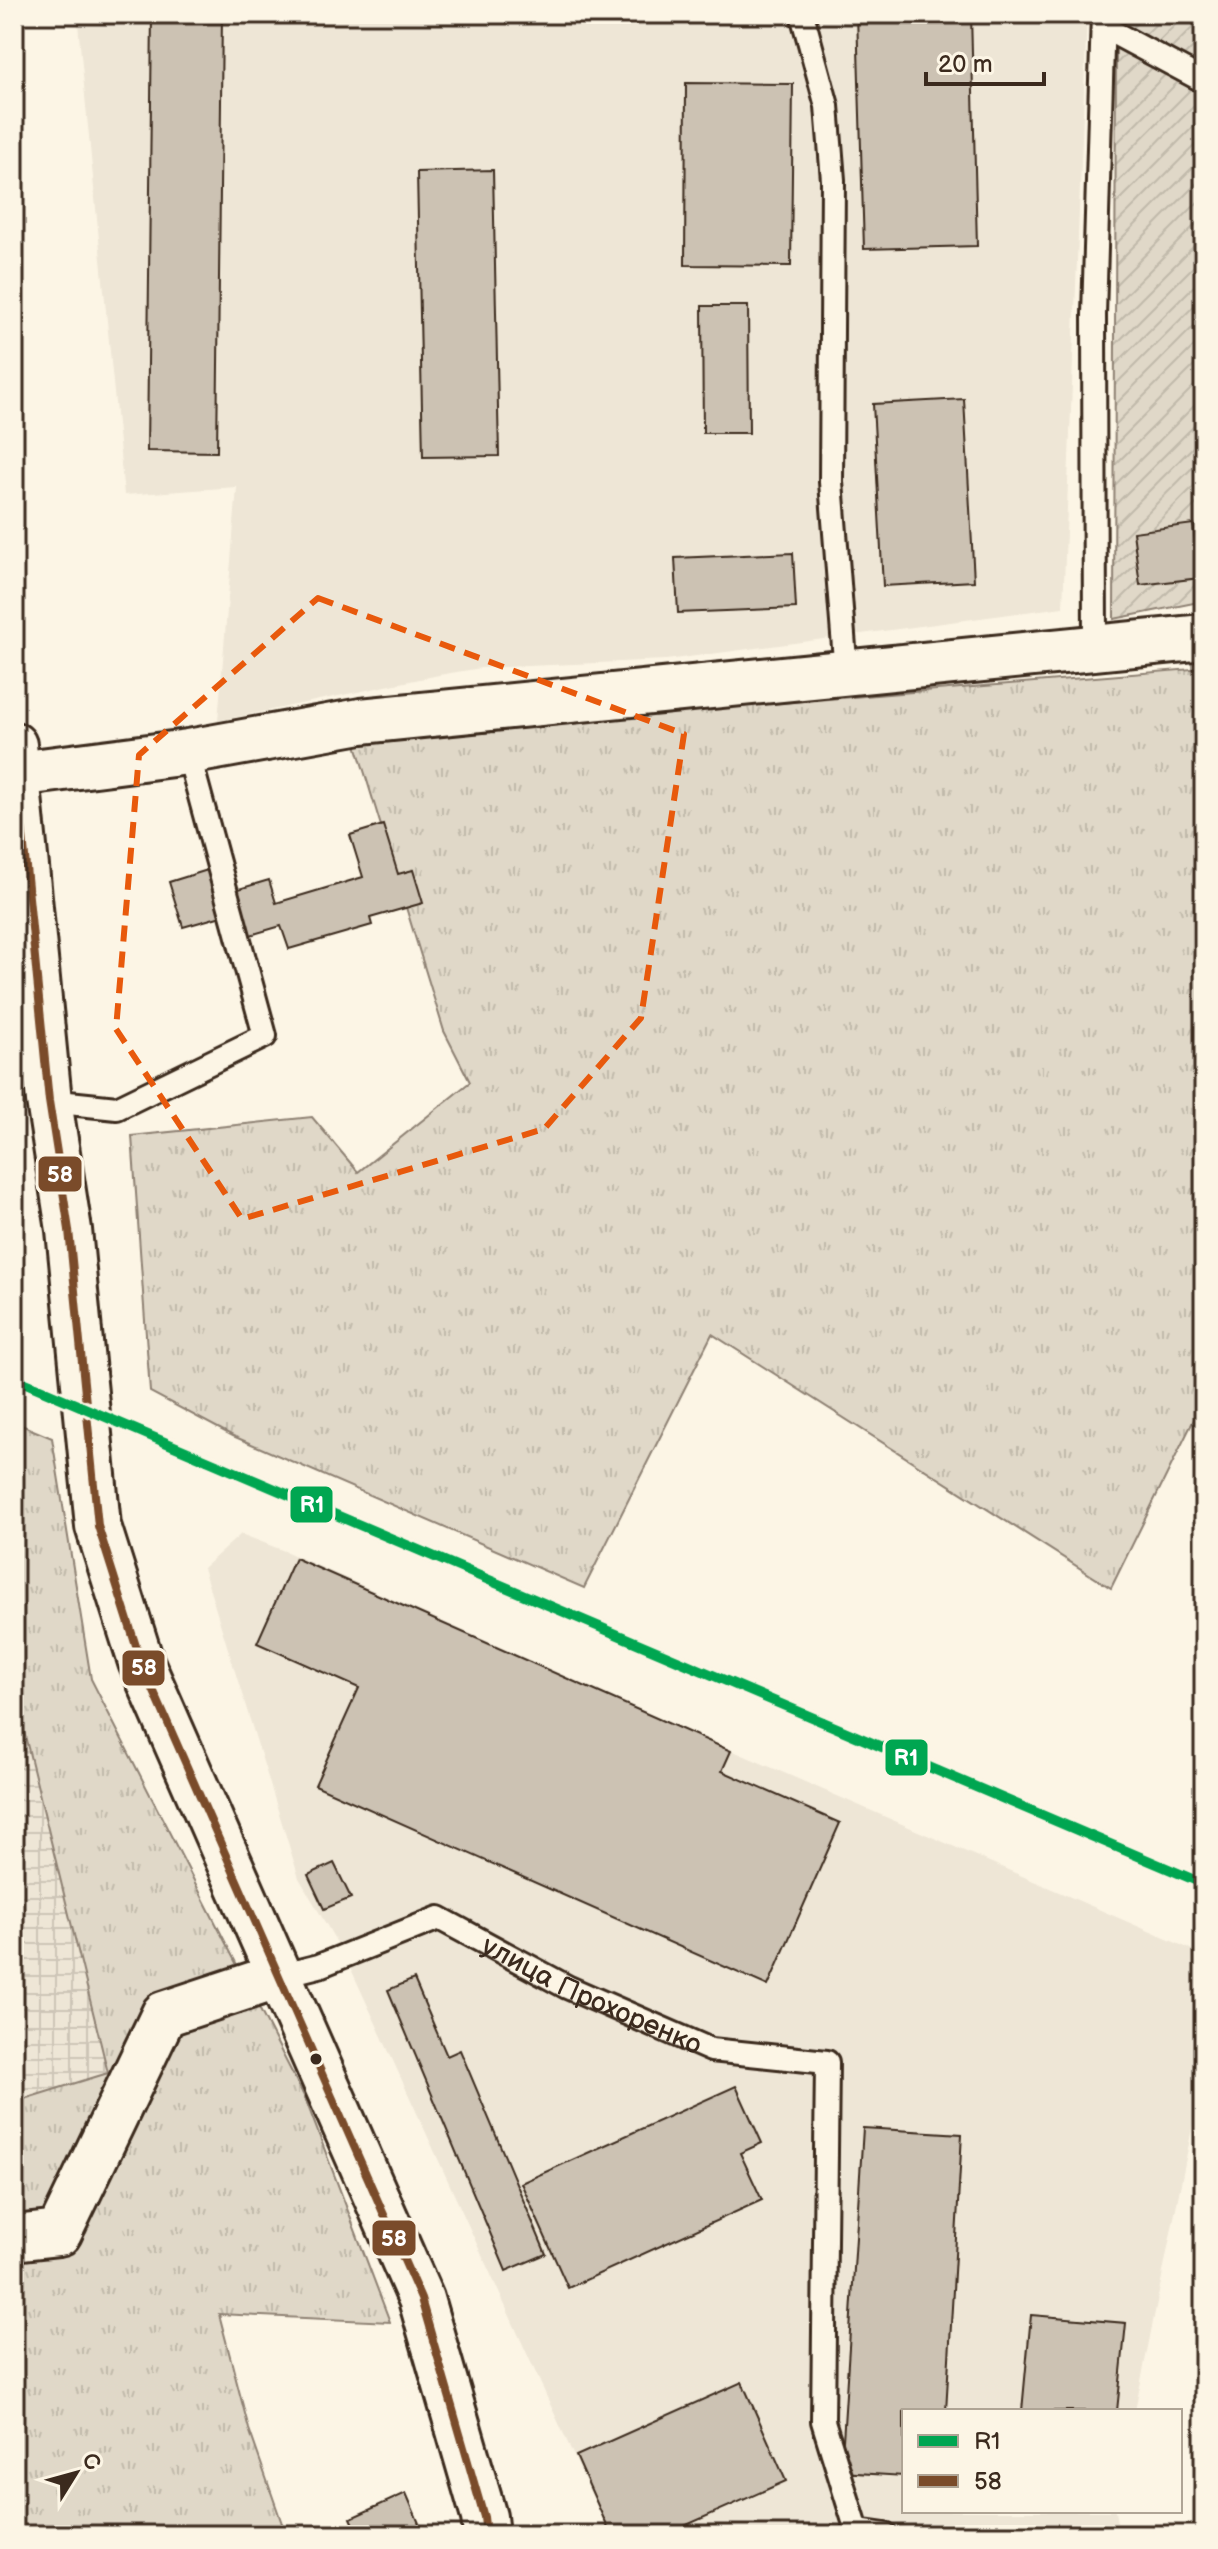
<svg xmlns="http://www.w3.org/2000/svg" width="1218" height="2549" font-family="'Balsamiq Sans',sans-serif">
<defs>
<pattern id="industrial-grid" width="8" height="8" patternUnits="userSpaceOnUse" patternTransform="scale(2)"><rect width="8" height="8" fill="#eee6d6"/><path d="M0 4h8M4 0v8" fill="none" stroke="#cdc5b7"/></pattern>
<pattern id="grass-tufts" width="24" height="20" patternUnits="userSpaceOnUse" patternTransform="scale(2)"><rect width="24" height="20" fill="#e0d8c8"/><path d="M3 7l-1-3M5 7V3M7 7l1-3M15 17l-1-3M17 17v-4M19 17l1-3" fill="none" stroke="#c1baab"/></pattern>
<pattern id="garden-furrows" width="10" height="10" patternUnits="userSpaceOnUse" patternTransform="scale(2)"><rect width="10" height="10" fill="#e0d8c8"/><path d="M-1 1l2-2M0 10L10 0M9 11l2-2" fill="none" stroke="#c1baab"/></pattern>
</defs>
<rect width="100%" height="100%" fill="#fcf5e5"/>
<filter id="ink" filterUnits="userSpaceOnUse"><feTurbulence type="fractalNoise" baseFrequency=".0125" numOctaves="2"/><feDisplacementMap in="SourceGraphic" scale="16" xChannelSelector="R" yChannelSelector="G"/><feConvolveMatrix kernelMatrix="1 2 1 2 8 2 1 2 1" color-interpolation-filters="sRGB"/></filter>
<g filter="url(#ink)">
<path fill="#eee6d6" d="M 77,14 L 1087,14 L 1063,607 L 666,660 L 481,668 L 439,675 L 218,721 L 237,487 L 124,495 Z
M 241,1534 L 287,1552 L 738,1753 L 1204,1955 L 1204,2069 L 1135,2411 L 904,2411 L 904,2511 L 1115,2511 L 1119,2535 L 610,2535 L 346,1958 L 299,1878 L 203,1568 Z"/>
<path fill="url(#industrial-grid)" d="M 14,1691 L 108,2074 L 14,2102 Z"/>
<path fill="url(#grass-tufts)" stroke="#8e8173" stroke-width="2" d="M 1204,668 L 1204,1399 L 1111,1588 L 712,1334 L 584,1588 L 233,1436 L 150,1392 L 132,1136 L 312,1117 L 358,1172 L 470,1082 L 444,1031 L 354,738 Z
M 14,1422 L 52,1438 L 91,1679 L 305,2098 L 390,2322 L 219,2314 L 249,2429 L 286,2535 L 14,2535 L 14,2102 L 108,2073 L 14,1691 Z"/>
<path fill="url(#garden-furrows)" stroke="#8e8173" stroke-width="2" d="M 1121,14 L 1204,14 L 1204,68 L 1121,22 Z
M 1116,45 L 1204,96 L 1204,601 L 1114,619 Z"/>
<path fill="#ccc2b3" stroke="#3b2a1e" stroke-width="2" d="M 152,14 L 222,14 L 217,452 L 147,451 Z
M 857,14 L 971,14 L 977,246 L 864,249 Z
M 686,83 L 793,84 L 791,266 L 685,265 Z
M 493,170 L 499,456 L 423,457 L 417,172 Z
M 702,306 L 748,306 L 749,433 L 703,433 Z
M 964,399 L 974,581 L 883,586 L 873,404 Z
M 1193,524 L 1200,578 L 1140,585 L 1133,532 Z
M 793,553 L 796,608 L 678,613 L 675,558 Z
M 383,825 L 398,874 L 413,870 L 423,903 L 370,918 L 372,925 L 289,949 L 281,926 L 233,940 L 225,915 L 183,927 L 169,882 L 214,868 L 222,894 L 269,880 L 276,903 L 363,877 L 350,835 Z
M 295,1558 L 731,1751 L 722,1771 L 840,1823 L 768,1986 L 315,1785 L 359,1688 L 257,1643 Z
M 334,1863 L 351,1898 L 324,1909 L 308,1875 Z
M 414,1979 L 447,2056 L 460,2050 L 546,2254 L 506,2271 L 388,1990 Z
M 736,2086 L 762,2143 L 740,2153 L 762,2200 L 568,2288 L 521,2183 Z
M 863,2128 L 962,2134 L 946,2411 L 904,2411 L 904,2476 L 841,2472 Z
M 1031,2315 L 1126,2323 L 1117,2411 L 1022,2411 Z
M 742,2382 L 786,2481 L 664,2535 L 611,2535 L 576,2456 Z
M 406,2493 L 424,2535 L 359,2535 L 351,2518 Z"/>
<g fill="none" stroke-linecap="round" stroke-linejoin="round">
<g stroke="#3b2a1e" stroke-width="28">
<g id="service">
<path d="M 802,14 L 827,106 L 833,180 L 831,482 L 846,673"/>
<path d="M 1103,27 L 1204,81"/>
<path d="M 1095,648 L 1094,315 L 1103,14"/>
<path d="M 49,1101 L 117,1108 L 265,1036 L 188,752"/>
<path id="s1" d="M 279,1976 L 319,1966 L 439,1918 L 567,1987 L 711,2050 L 827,2062 L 823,2421 L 857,2531 L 885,2535"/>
</g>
</g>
<g stroke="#3b2a1e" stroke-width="50">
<path id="minor" d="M 17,774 L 188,752 L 361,721 L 1204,637
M 14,2238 L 59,2233 L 164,2014 L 279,1976"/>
</g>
<g stroke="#3b2a1e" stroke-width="50">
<path id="secondary" d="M 14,745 L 49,1101 L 69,1230 L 98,1526 L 141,1662 L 421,2299 L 484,2517 L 486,2535"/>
</g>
<use href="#service" stroke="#fcf5e5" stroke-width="22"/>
<use href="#minor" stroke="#fcf5e5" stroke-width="44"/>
<use href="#secondary" stroke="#fcf5e5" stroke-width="44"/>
<g stroke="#fcf5e5" stroke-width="14">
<path id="bus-1" d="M 14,745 L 49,1101 L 69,1230 L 98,1526 L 141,1662 L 421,2299 L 484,2517 L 486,2535"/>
</g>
<use href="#bus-1" stroke="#7a4b2a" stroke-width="8"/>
<g stroke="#fcf5e5" stroke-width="16">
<path id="rail-1" d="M 14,1378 L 1204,1884"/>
</g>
<use href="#rail-1" stroke="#00a651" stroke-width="10"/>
</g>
</g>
<path fill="none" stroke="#e8590c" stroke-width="6" stroke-dasharray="16 10" stroke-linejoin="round" d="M 318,598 L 684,734 L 641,1018 L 544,1129 L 242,1219 L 116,1029 L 139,755 Z"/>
<circle fill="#3b2a1e" stroke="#fcf5e5" stroke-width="3" cx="316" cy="2059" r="7"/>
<g text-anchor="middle" stroke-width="7" stroke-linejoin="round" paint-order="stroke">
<g font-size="28" fill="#3b2a1e" stroke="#fcf5e5">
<text dy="10" stroke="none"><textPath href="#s1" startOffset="342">улица Прохоренко</textPath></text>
</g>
</g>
<g stroke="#fcf5e5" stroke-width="3">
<rect x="37" y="1155" width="46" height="38" rx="8" fill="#7a4b2a"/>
<rect x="289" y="1485" width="45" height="39" rx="8" fill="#00a651"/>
<rect x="121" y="1649" width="45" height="38" rx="8" fill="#7a4b2a"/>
<rect x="884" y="1738" width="45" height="39" rx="8" fill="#00a651"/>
<rect x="371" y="2219" width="46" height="38" rx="8" fill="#7a4b2a"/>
</g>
<g font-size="22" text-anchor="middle" font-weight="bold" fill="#fff">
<text x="60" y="1182">58</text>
<text x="312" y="1512">R1</text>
<text x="144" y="1675">58</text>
<text x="906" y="1765">R1</text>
<text x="394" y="2246">58</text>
</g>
<rect width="1218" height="2549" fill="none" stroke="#fcf5e5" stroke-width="48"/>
<rect x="24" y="24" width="1170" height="2501" fill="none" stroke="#3b2a1e" stroke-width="3" filter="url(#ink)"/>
<rect x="902" y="2409" width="280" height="104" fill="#fcf5e5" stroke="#afa495" stroke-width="2"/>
<rect x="918" y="2435" width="40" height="12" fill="#00a651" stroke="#afa495" stroke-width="2"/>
<text x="974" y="2449" font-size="24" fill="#3b2a1e">R1</text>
<rect x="918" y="2475" width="40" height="12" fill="#7a4b2a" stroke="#afa495" stroke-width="2"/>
<text x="974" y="2489" font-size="24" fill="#3b2a1e">58</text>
<g transform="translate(76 2473) rotate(53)" stroke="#fcf5e5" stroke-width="6" paint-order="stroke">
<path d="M0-6L14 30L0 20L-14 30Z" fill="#3b2a1e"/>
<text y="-12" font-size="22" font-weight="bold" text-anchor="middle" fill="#3b2a1e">С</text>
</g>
<path d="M926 72v12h118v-12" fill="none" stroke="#3b2a1e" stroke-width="4"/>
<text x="938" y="72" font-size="24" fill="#3b2a1e" stroke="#fcf5e5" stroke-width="6" paint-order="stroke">20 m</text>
</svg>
